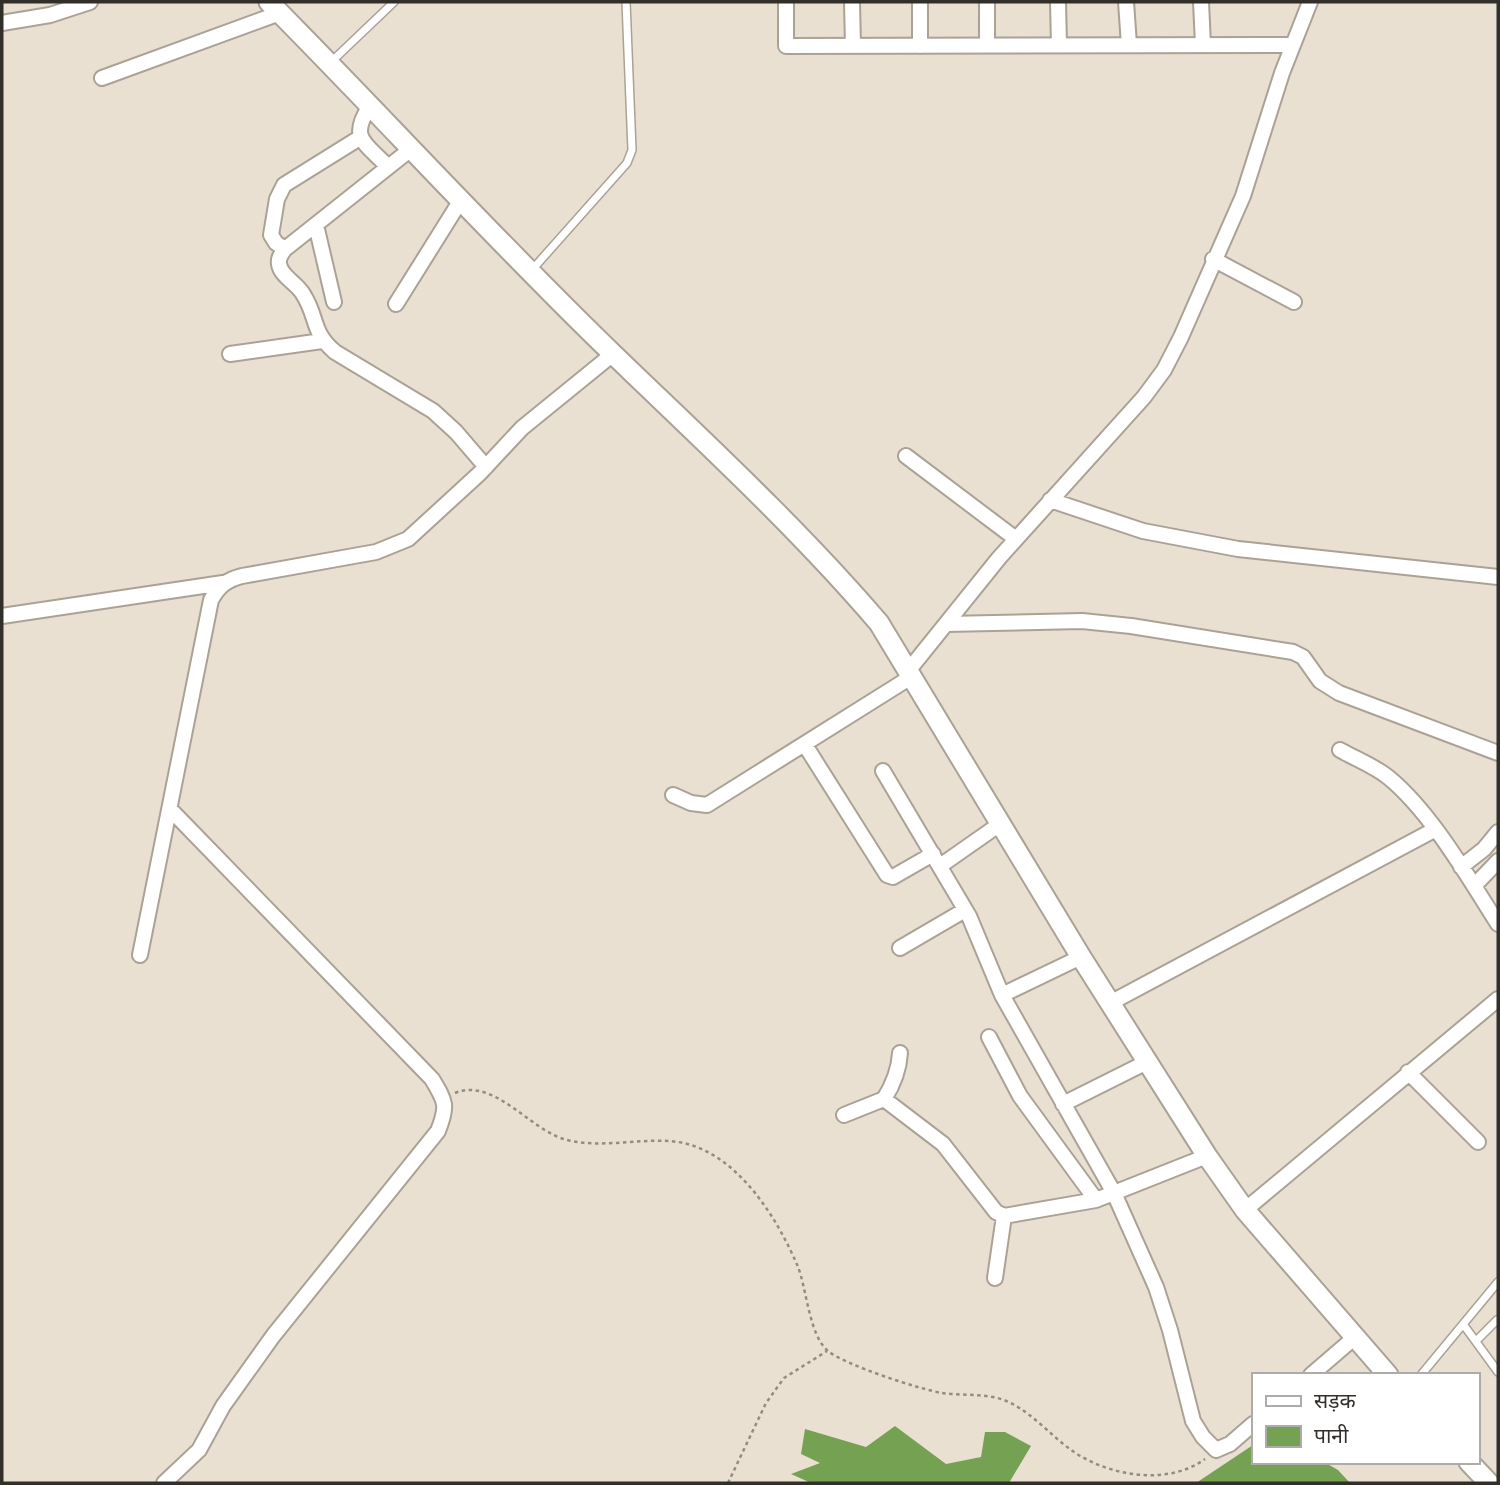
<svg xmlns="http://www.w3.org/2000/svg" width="1500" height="1485" font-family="Roboto,'Noto Sans Devanagari',sans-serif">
<rect width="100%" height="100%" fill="#e9e0d2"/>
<path fill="#75a252" d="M 895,1426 L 946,1464 L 981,1457 L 985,1432 L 1005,1432 L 1031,1446 L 1009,1483 L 811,1483 L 791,1474 L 820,1463 L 801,1454 L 805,1429 L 866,1447 Z
M 1253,1445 L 1253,1462 L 1324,1462 L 1338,1470 L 1350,1483 L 1196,1483 Z"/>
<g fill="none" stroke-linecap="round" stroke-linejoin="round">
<g stroke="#aaa295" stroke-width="10">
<path id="lane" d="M 330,63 L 394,2
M 531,271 L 627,163 L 632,150 L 626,2
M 1463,1324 L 1498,1372
M 1476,1341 L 1497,1320
M 1421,1375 L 1498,1282"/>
</g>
<g stroke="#aaa295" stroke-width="18">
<path id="street" d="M 786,2 L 786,46 L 1293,45
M 852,2 L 853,46
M 1058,2 L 1059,45
M 1126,2 L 1129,45
M 1201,2 L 1203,45
M 2,23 L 50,15 L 90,2
M 987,45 L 987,2
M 920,46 L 920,2
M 102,78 L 280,13
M 370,106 C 348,139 366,143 388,167
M 411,149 L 285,249 C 281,254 278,258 279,264 C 281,277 297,283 303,294 C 318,317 311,332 335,352 L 433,411 L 456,432 L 486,467
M 316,225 L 334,302
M 285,249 L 276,243 L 271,235 L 277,199 L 284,185 L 361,137
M 1213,259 L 1294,302
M 396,304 L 461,200
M 230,354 L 322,341
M 906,456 L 1016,539
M 1050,500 L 1143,531 L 1238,549 L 1498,577
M 2,616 L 223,583
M 946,624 L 1082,621 L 1131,626 L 1293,652 L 1303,657 L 1320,681 L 1339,693 L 1498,753
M 908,671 L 999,558 L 1144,397 L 1164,370 L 1181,337 L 1243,196 L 1282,73 L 1310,2
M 805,745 L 887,875 L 893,877 L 933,854
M 1340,750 C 1356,759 1374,766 1388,777 C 1431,812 1468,877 1498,924
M 883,771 L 969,916 L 1002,995 L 1114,1193 L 1156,1287 L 1170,1330 L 1193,1421 L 1203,1437 L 1216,1450 L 1230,1444 L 1253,1424
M 673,795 L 691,803 L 707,805 L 911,677
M 940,866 L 1000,824
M 1461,867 L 1484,849 L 1498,832
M 1474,886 L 1498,861
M 900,948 L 965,910
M 140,955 L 211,600 C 219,586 226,580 242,576 L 376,552 L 408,539 L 480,473 L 522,428 L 613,354
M 1002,995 L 1081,957
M 1110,1003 L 1434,830
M 989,1037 L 1020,1096 L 1096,1200
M 1408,1072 L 1478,1142
M 884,1099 L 943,1144 L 996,1212 L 1004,1216 L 1096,1200 L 1207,1156
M 1063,1104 L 1147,1062
M 844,1115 L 884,1099 C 893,1085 899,1070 900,1053
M 1245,1210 L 1498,999
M 995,1278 L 1004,1216
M 1311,1375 L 1354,1338
M 164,1483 L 199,1450 L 223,1406 L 273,1336 L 438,1131 C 448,1106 446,1102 432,1079 L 170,809"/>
</g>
<g stroke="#aaa295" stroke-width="23">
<path id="secondary" d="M 269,2 C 384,118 494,239 612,353 C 703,441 797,527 879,623 L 1081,957 L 1207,1156 L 1245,1210 L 1388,1375
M 1469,1462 L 1489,1483"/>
</g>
<path stroke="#938c83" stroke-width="2.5" stroke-dasharray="3.5 3.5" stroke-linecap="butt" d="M 455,1093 C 495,1077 530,1131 567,1140 C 603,1149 643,1137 678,1142 C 736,1151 777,1217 798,1267 C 807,1290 809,1335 828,1351 C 845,1365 919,1389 942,1393 C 962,1396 985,1393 1004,1400 C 1032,1411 1052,1438 1077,1454 C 1114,1477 1169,1485 1205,1459
M 728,1483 L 766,1403 L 784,1378 L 827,1351"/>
<use href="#lane" stroke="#fff" stroke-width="7"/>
<use href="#street" stroke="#fff" stroke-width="14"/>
<use href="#secondary" stroke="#fff" stroke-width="19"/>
</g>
<rect width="1500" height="1485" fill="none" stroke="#322f2a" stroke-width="7"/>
<rect x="1252" y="1373" width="228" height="91" fill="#ffffff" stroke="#adacaa" stroke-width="2"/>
<rect x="1266" y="1396" width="35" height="10" fill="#ffffff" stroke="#adacaa" stroke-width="2"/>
<text x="1314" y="1408" font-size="21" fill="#322f2a">सड़क</text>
<rect x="1266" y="1426" width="35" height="21" fill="#75a252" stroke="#adacaa" stroke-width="2"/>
<text x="1314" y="1443" font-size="21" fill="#322f2a">पानी</text>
</svg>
